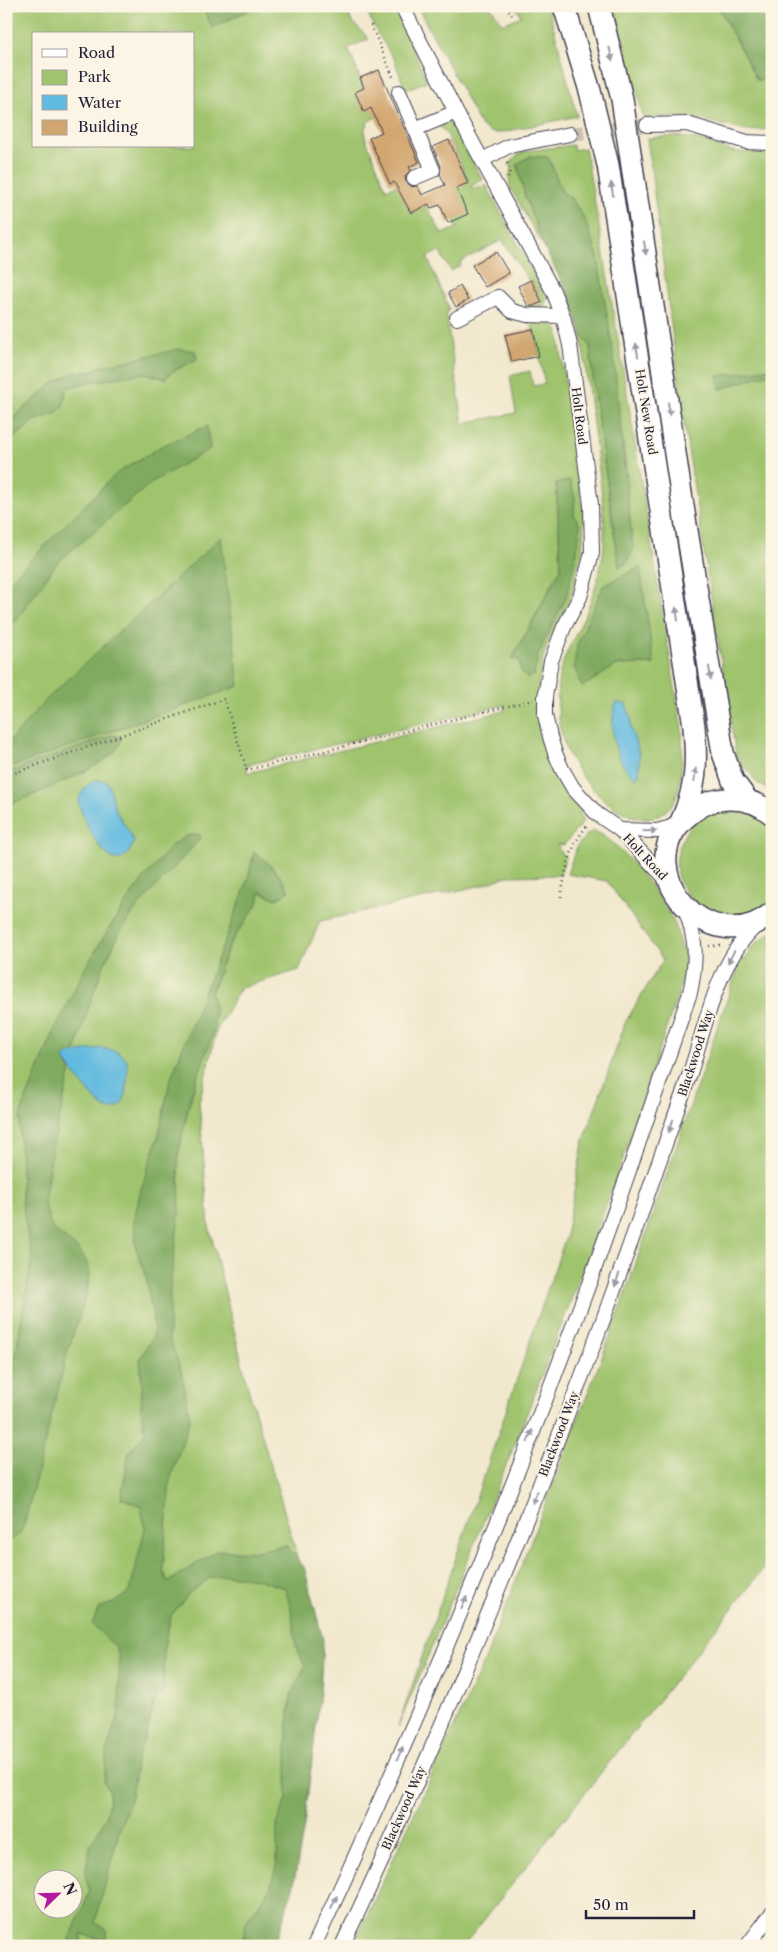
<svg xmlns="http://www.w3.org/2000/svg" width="778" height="1952" font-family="'Libre Caslon Text',serif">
<rect width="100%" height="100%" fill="#fcf5e5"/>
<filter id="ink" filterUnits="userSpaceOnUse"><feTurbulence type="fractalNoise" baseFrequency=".02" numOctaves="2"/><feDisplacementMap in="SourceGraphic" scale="10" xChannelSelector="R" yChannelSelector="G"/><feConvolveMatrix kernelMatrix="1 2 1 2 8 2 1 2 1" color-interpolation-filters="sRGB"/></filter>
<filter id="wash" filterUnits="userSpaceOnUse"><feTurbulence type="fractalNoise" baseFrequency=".0096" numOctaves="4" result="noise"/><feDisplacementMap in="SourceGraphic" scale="20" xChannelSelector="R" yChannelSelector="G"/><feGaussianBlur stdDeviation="1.12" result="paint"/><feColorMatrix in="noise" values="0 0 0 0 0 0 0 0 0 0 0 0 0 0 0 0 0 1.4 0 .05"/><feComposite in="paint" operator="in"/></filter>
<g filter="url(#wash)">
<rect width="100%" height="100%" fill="#f1e8cd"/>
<path fill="#a0c46e" stroke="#617354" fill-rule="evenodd" d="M 6,6 L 203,6 L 212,28 L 257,6 L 361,6 L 348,12 L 351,20 L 369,39 L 348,48 L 376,117 L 367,122 L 368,125 L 365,127 L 365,137 L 386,189 L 397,185 L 411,213 L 426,205 L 442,234 L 457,228 L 454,220 L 453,189 L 468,182 C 461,166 452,135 438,125 L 450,121 L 483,180 L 471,186 L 473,190 L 486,185 L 547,298 L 544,306 L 537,310 L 529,308 L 542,302 L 532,280 L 529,281 L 502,240 L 460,262 L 461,265 L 451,271 L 439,251 L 427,257 L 449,308 L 446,315 L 463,423 L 516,413 L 510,376 L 530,371 L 533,386 L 545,384 L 533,329 L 532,325 L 534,324 L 531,319 C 545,320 552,320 558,332 L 584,520 L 582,552 L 572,595 L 551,636 L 543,657 L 537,698 L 540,735 L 554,773 L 582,813 L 580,815 L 582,818 L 582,823 L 564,845 L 557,844 L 562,855 L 566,856 L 560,875 L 507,876 L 483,885 L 320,921 L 299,970 L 240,988 L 217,1029 L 199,1102 L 209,1226 L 248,1388 L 293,1541 L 320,1643 L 282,1884 L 252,1946 L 6,1946 ZM 34,34 L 194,34 L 194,146 L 34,146 ZM 575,498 L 567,595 L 538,655 L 534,675 L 522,672 L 519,659 L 512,659 L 561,568 L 558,513 ZM 504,705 L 504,711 L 247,773 L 247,765 ZM 257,872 L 277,899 L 259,892 L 258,903 L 229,945 L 211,993 L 213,1034 L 201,1064 L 182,1130 L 178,1157 L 179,1186 L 136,1236 L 175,1073 ZM 42,1880 L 72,1880 L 72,1910 L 42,1910 Z
M 364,6 L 394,6 L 427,81 L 405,90 L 395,61 L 378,34 Z
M 417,6 L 490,6 L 503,24 L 521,16 L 515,6 L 548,6 L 577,116 L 499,133 L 490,132 L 480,124 Z
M 614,6 L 718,6 L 757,80 L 772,79 L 772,129 L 747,131 L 700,119 L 679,117 L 644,119 Z
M 675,136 L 699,140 L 735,152 L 772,153 L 772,368 L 718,377 L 720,389 L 772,372 L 772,792 L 756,782 L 747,768 L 741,768 L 736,755 L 684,424 L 647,138 Z
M 573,145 L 574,150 L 585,148 C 620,341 649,536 682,730 C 682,750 684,792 670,807 C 633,845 574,777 564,743 C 558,724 556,695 559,676 C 564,653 577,634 586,613 C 595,591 602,567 604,544 C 605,511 600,478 596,446 C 591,408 586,371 581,333 L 590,346 L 594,392 L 619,567 L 628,488 L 623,442 L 572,199 L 562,192 L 549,159 L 525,197 L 546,251 L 510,187 L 509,176 L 513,167 L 509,165 L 517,155 L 526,151 ZM 639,567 L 653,664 L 617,665 Z
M 736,808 L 754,813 L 772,828 L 772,898 C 756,918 724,924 702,910 C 697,906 683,889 680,883 C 676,876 676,865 677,857 C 680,835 695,816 717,810 C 723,808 730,809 736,808 Z
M 594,831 C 617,837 667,904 676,927 C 678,934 679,942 681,949 L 685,949 L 685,965 L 680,988 C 658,1049 640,1112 618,1173 C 551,1360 475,1544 398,1727 L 566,1236 L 583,1143 L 626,1021 L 663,960 L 607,881 L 567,874 L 577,846 L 587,834 Z
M 772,931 L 772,1558 L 463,1946 L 353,1946 L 485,1660 L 617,1318 L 741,959 L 745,960 L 753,946 Z"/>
<path fill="#80aa61" stroke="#51664e" d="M 203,6 L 257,6 L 212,28 Z
M 718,6 L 772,6 L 772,79 L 757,80 Z
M 530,156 L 547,157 L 549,159 L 562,192 L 572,199 L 585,220 L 597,253 L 613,351 L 633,550 L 626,564 L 619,567 L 594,392 L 590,346 L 581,333 L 571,300 L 546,251 L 525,197 L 517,164 Z
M 179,349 L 195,351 L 197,359 L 172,372 L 165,379 L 145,373 L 80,384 L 67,388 L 63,406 L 55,414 L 34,421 L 6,445 L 6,424 L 51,385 L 74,372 L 88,372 L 103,366 Z
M 772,368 L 772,372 L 720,389 L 718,376 Z
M 207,426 L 210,449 L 152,482 L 57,563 L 6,634 L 6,585 L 117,473 L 160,447 Z
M 570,480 L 575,498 L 574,515 L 580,525 L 577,552 L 567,595 L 538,655 L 534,675 L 527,678 L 521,672 L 519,659 L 512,660 L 561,568 L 556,484 Z
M 221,537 L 239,686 L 6,769 L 6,745 L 46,700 Z
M 640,567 L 654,664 L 617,665 L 582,687 L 574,667 L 577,645 L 603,586 Z
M 113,735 L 121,738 C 120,741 119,746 117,749 C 101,769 32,795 6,806 L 6,773 Z
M 199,834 L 201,836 L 198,841 C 178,864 155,886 136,909 C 104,951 89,1004 75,1053 L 69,1054 L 67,1066 L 71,1070 L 52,1149 L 44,1203 L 51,1227 L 80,1251 L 86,1261 L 90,1274 L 85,1300 L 68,1350 L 24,1525 C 20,1535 17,1538 6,1540 L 6,1412 L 32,1257 L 22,1204 L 20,1139 L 20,1119 L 24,1104 L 56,1027 L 85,968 L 108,930 L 136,888 L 172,845 L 186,836 Z
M 254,852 C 269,862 281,875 289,891 L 277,899 L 260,892 L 258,903 L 229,945 L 211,993 L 215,1012 L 213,1034 L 191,1094 L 178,1157 L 180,1207 L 170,1288 L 169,1337 L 182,1373 L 190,1419 L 170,1480 L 163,1570 L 168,1582 L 218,1550 L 252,1552 L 286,1545 L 304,1567 L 323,1640 L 320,1693 L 304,1826 L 293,1888 L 277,1938 L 269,1946 L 242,1946 L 246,1922 L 270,1889 L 277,1862 L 277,1822 L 287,1798 L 287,1731 L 291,1695 L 305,1667 L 296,1646 L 292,1613 L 285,1588 L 256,1579 L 226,1575 L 210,1578 L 190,1592 L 171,1616 L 164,1646 L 164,1690 L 154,1703 L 148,1729 L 137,1758 L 131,1797 L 120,1828 L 95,1923 L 108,1931 L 105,1940 L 81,1934 L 81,1946 L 71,1946 L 70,1938 L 90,1891 L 85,1875 L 90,1846 L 106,1817 L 110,1792 L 104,1782 L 107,1748 L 119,1713 L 119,1656 L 115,1647 L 92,1624 L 99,1608 L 115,1602 L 130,1591 L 145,1528 L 141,1506 L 121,1498 L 129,1452 L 145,1433 L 141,1411 L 142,1385 L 140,1359 L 154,1334 L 152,1311 L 146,1277 L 136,1248 L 134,1221 L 141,1189 L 158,1138 L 170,1080 L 236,912 L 248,879 Z"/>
<path fill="#61badf" stroke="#426e8d" d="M 616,703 L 626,704 L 631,719 L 631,729 L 639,753 L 639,775 L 636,778 C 632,774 625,769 622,763 C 613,746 610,722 616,703 Z
M 96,780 L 106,781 C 114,793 111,801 117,812 C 122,822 129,830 134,841 C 116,892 83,822 78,801 C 83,791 86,784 96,780 Z
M 101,1048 C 124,1052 130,1056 127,1080 C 126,1089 126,1096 122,1104 C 118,1107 113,1110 107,1109 C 98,1106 68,1067 64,1058 L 69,1054 Z"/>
<g id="blocks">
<path fill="#d2a66f" d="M 379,70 L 419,162 L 409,167 L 411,170 L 405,176 L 406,182 L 412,187 L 417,186 L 422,195 L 445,185 L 440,174 L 441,166 L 433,147 L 449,140 L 468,183 L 456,188 L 468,214 L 448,223 L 440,205 L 431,208 L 429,204 L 411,213 L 394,182 L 390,184 L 369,138 L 382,132 L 371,108 L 364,112 L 355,92 L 364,88 L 360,78 Z
M 496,252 L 509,273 L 485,287 L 472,265 Z
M 531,280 L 542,302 L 533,306 L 528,306 L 518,286 Z
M 460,286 L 468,300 L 456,307 L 448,293 Z
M 533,329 L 539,356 L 512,362 L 505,335 Z"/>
</g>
</g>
<g filter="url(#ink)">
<use href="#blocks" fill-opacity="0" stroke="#414051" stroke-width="1"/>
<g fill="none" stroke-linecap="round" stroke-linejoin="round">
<path stroke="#c8c0b0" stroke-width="14" stroke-dasharray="14 7" stroke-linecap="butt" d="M 570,134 L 647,125"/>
<g stroke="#414051" stroke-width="16">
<path id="minor" d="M 402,6 L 456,112 L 553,291 L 563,316 L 570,345 L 591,505 L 592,553 L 580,597 L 564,627 L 551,661 L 545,697 L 545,715 L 550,737 L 555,753 L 562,769 L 573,788 L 597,814 L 620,830 L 668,881
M 399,92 L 433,170 L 414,178
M 647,125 L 687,124 L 747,142 L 772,143
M 415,129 L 456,112
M 482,160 L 509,146 L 570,134
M 457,318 L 498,297 L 512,311 L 527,315 L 563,316
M 620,830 L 657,831 L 679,825
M 314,1946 C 414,1731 505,1512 587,1289 C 623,1191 656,1091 690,993 C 697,959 697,941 685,908
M 342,1946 C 439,1742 524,1531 603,1320 C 632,1240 660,1159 688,1079 C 706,1027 716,961 758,924
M 747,1946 L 772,1913"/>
</g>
<g stroke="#414051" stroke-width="24">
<path id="highway" d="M 564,6 L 590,91 L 608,165 L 694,726 C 697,765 697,785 681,822
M 599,6 L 622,99 L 682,500 L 723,753 L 733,781 L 748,801
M 772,814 C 757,801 738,797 718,800 C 705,802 695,809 685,818 C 628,871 710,964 772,913"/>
</g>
<path stroke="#414051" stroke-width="2.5" stroke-dasharray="1 4" stroke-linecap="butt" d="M 506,6 L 512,15
M 371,25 L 394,79
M 507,163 L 510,169 L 508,179
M 6,776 L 224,699 L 247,770 L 533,700
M 561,897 C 566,870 569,846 588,825
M 709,946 L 721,945"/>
<use href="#minor" stroke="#fff" stroke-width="14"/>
<use href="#highway" stroke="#fff" stroke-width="21"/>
</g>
<defs><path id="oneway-solid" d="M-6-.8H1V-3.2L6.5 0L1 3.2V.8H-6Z" transform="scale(1.25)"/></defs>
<g fill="#9c9ca7">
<use href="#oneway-solid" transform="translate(611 54) rotate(76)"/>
<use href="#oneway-solid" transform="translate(612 189) rotate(-99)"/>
<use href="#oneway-solid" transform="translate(645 248) rotate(82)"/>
<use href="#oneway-solid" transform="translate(637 350) rotate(-99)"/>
<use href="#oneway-solid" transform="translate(669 409) rotate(82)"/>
<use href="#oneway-solid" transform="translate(677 614) rotate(-98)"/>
<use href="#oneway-solid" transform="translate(710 673) rotate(81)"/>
<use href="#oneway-solid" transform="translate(695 775) rotate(-83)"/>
<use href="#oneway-solid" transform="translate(650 831) rotate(-1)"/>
<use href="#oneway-solid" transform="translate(731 957) rotate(118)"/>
<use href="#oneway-solid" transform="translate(671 1126) rotate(109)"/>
<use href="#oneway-solid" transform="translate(617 1280) rotate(109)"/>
<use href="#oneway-solid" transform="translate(530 1436) rotate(-69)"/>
<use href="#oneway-solid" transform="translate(535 1497) rotate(112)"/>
<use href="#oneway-solid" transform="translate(464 1603) rotate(-67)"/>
<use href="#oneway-solid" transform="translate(400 1753) rotate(-66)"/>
<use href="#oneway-solid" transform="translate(334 1902) rotate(-65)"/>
</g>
</g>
<g text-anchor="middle" stroke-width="4" stroke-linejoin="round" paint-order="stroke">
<g font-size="12" fill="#22223b" stroke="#fcf5e5">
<text transform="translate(646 412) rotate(81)" y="4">Holt New Road</text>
<text transform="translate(579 416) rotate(83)" y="4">Holt Road</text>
<text transform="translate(645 857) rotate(47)" y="4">Holt Road</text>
<text transform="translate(696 1053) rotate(-72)" y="4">Blackwood Way</text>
<text transform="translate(559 1434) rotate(-69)" y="4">Blackwood Way</text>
<text transform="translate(404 1808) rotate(-66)" y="4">Blackwood Way</text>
</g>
</g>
<rect width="778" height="1952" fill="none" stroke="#fcf5e5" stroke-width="25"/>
<rect x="32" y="32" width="162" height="115" fill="#fcf5e5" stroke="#a5a1a1"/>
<rect x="42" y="49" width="25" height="8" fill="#ffffff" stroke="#a5a1a1"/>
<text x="78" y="58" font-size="15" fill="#22223b">Road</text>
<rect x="42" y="70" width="25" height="15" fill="#a0c46e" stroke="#a5a1a1"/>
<text x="78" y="82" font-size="15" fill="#22223b">Park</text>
<rect x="42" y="95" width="25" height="15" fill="#61badf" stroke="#a5a1a1"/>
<text x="78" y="108" font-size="15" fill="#22223b">Water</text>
<rect x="42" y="120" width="25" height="15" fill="#d2a66f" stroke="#a5a1a1"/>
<text x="78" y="132" font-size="15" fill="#22223b">Building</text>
<g transform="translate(58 1894) rotate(67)"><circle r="24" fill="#fcf5e5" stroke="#a5a1a1"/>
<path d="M0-4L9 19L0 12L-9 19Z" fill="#b5179e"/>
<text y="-8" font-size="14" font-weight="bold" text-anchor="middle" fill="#22223b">N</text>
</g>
<path d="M586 1910v8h108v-8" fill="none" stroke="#22223b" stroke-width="2.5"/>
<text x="593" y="1910" font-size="15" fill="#22223b" stroke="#fcf5e5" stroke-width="4" paint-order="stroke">50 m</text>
</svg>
